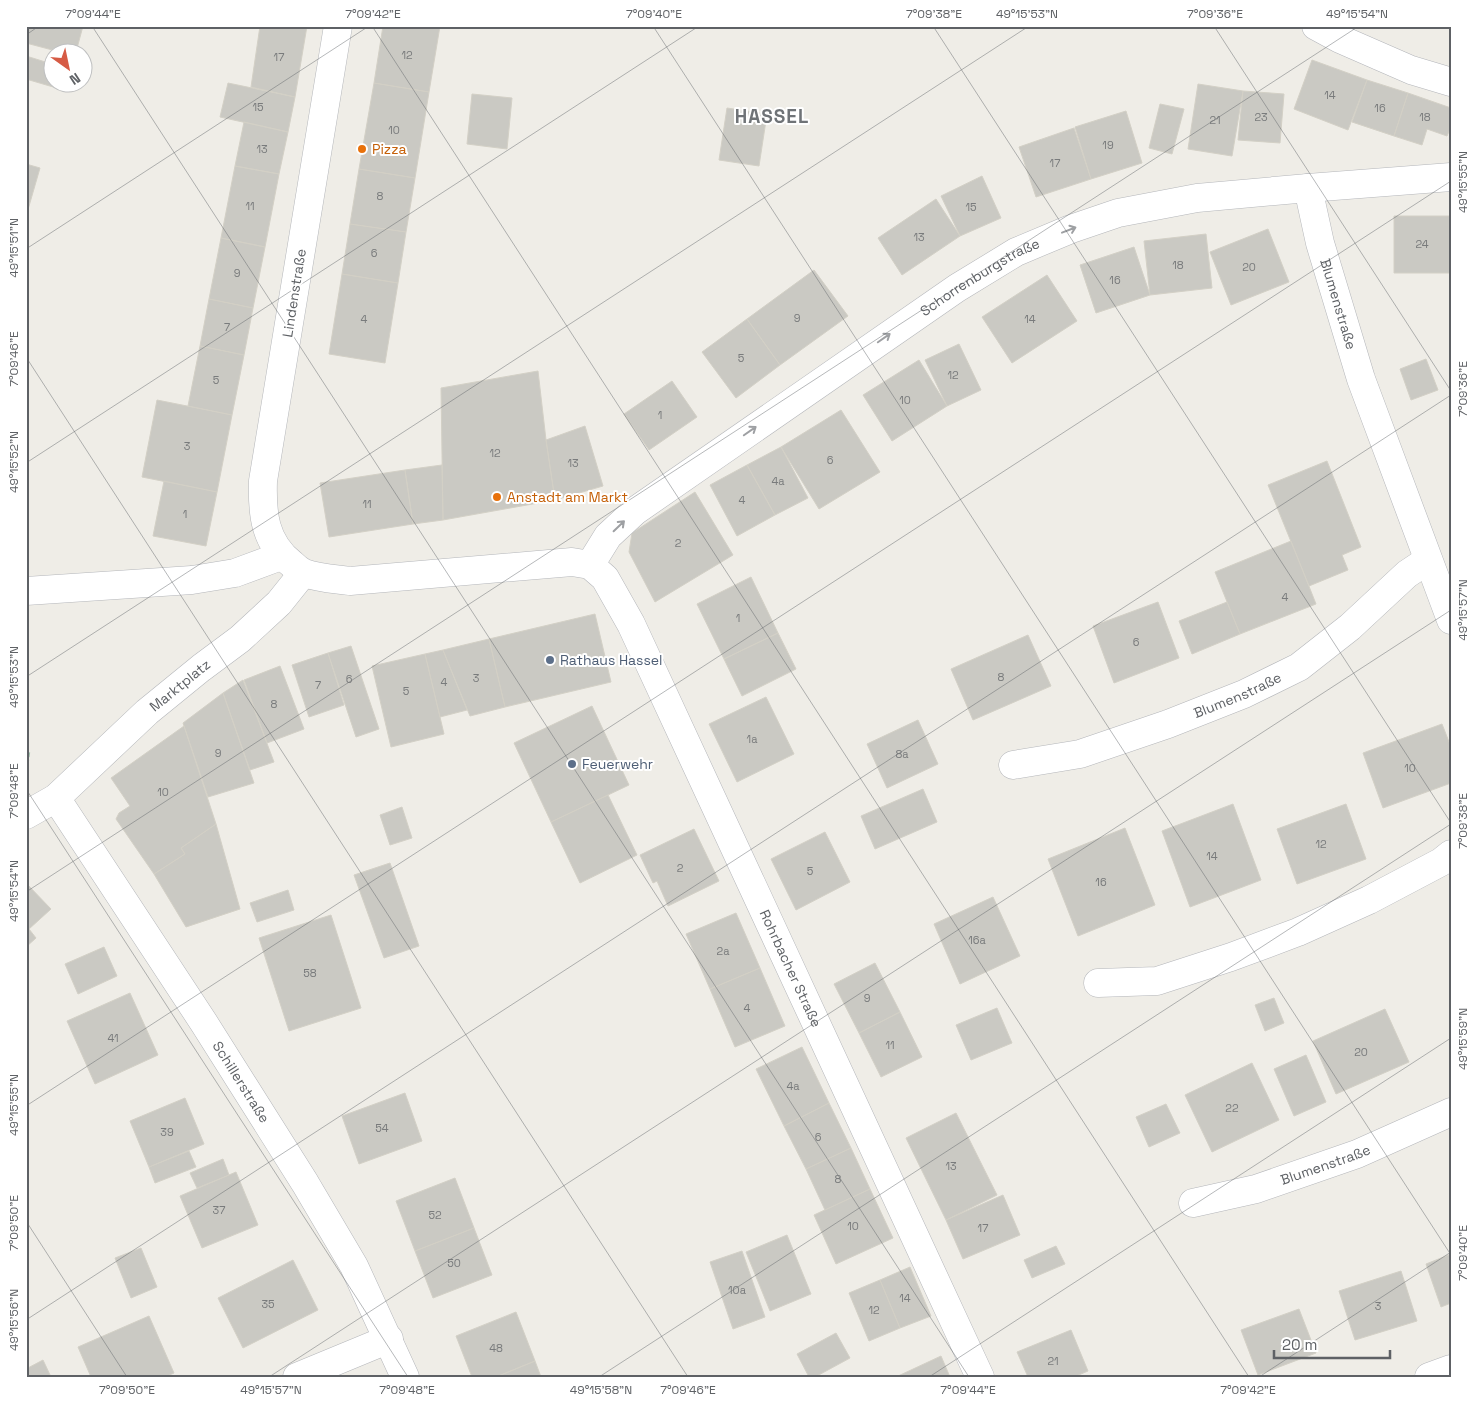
<svg xmlns="http://www.w3.org/2000/svg" width="1477" height="1403" font-family="'Space Grotesk',sans-serif">
<rect width="100%" height="100%" fill="#efede7"/>
<path fill="#cac9c3" stroke="#d3d0c6" d="M 28,26 L 83,26 L 76,52 L 60,52 L 26,43 L 26,32 Z
M 260,26 L 307,26 L 295,97 L 251,87 Z
M 383,26 L 440,26 L 429,92 L 374,83 Z
M 26,56 L 52,64 L 52,82 L 62,82 L 60,89 L 26,79 Z
M 1312,60 L 1367,80 L 1348,130 L 1294,109 Z
M 1367,80 L 1408,93 L 1394,136 L 1352,122 Z
M 228,83 L 295,97 L 288,132 L 220,117 Z
M 374,83 L 429,92 L 415,178 L 359,169 Z
M 1198,84 L 1243,91 L 1232,156 L 1188,149 Z
M 1243,91 L 1284,94 L 1280,143 L 1238,140 Z
M 1408,93 L 1451,108 L 1451,127 L 1447,136 L 1427,129 L 1422,145 L 1394,136 Z
M 472,94 L 512,98 L 507,149 L 467,144 Z
M 1160,104 L 1184,109 L 1172,154 L 1149,148 Z
M 727,108 L 767,114 L 759,166 L 719,160 Z
M 1126,111 L 1142,163 L 1091,179 L 1075,127 Z
M 244,122 L 288,132 L 279,174 L 235,166 Z
M 1074,128 L 1091,179 L 1036,197 L 1019,147 Z
M 26,164 L 40,168 L 27,213 L 26,213 Z
M 235,166 L 279,174 L 265,247 L 221,238 Z
M 359,169 L 415,178 L 406,232 L 350,224 Z
M 982,176 L 1001,218 L 960,236 L 941,196 Z
M 936,199 L 960,236 L 902,275 L 878,238 Z
M 1394,216 L 1451,216 L 1451,273 L 1394,273 Z
M 350,224 L 406,232 L 398,283 L 342,274 Z
M 1268,229 L 1289,282 L 1231,305 L 1210,252 Z
M 1206,234 L 1212,288 L 1150,295 L 1144,241 Z
M 221,238 L 265,247 L 253,308 L 209,299 Z
M 1134,247 L 1150,295 L 1096,313 L 1080,265 Z
M 814,270 L 848,316 L 780,365 L 747,319 Z
M 342,274 L 398,283 L 385,363 L 329,354 Z
M 1047,275 L 1077,321 L 1012,363 L 982,317 Z
M 209,299 L 253,308 L 244,355 L 200,346 Z
M 747,319 L 780,365 L 736,398 L 702,352 Z
M 959,344 L 981,390 L 947,406 L 925,360 Z
M 200,346 L 244,355 L 232,415 L 188,406 Z
M 1426,359 L 1438,390 L 1411,400 L 1400,369 Z
M 919,360 L 947,406 L 892,441 L 863,395 Z
M 538,371 L 546,440 L 555,500 L 443,520 L 441,388 Z
M 672,381 L 697,417 L 649,450 L 624,414 Z
M 157,400 L 232,415 L 217,492 L 142,477 Z
M 841,410 L 880,472 L 819,509 L 781,447 Z
M 585,426 L 603,486 L 555,500 L 546,440 Z
M 781,447 L 808,498 L 775,515 L 747,465 Z
M 1327,461 L 1361,547 L 1342,555 L 1348,570 L 1309,586 L 1268,485 Z
M 442,465 L 443,520 L 413,524 L 405,470 Z
M 747,465 L 775,515 L 737,536 L 710,485 Z
M 405,470 L 413,524 L 329,537 L 320,483 Z
M 164,481 L 217,492 L 206,546 L 153,536 Z
M 695,492 L 733,555 L 655,602 L 629,552 L 632,533 Z
M 1291,541 L 1316,604 L 1240,634 L 1215,572 Z
M 751,577 L 778,633 L 724,659 L 697,604 Z
M 1158,602 L 1179,658 L 1114,683 L 1093,626 Z
M 1227,602 L 1240,634 L 1192,654 L 1179,621 Z
M 595,614 L 611,682 L 505,707 L 489,639 Z
M 778,633 L 796,669 L 742,696 L 724,659 Z
M 1028,635 L 1051,686 L 973,720 L 951,669 Z
M 489,639 L 505,707 L 470,716 L 443,650 Z
M 351,646 L 379,729 L 356,737 L 328,653 Z
M 443,650 L 467,710 L 440,717 L 425,654 Z
M 328,653 L 344,705 L 309,717 L 292,665 Z
M 425,654 L 444,734 L 391,747 L 372,666 Z
M 280,666 L 304,729 L 267,743 L 244,680 Z
M 243,680 L 274,762 L 250,770 L 223,693 Z
M 223,693 L 254,783 L 208,797 L 183,723 Z
M 766,697 L 794,754 L 737,782 L 709,724 Z
M 592,706 L 629,785 L 551,822 L 514,743 Z
M 918,720 L 938,764 L 887,788 L 867,744 Z
M 1442,724 L 1451,747 L 1451,783 L 1383,808 L 1363,753 Z
M 184,726 L 216,824 L 181,848 L 185,854 L 154,874 L 116,819 L 119,813 L 130,806 L 111,778 Z
M 923,789 L 937,822 L 875,849 L 861,816 Z
M 608,795 L 637,855 L 580,883 L 551,822 Z
M 1233,804 L 1261,880 L 1190,907 L 1162,831 Z
M 1346,804 L 1366,859 L 1297,884 L 1277,829 Z
M 402,807 L 412,838 L 390,845 L 380,815 Z
M 216,824 L 240,909 L 186,927 L 154,874 L 185,854 L 181,848 Z
M 1125,828 L 1155,905 L 1078,936 L 1048,859 Z
M 694,829 L 719,881 L 668,906 L 657,881 L 653,883 L 640,855 Z
M 825,832 L 850,882 L 796,910 L 771,859 Z
M 390,863 L 419,946 L 384,958 L 354,875 Z
M 26,883 L 51,909 L 29,929 L 36,938 L 26,947 Z
M 288,890 L 294,910 L 257,922 L 250,903 Z
M 993,897 L 1020,956 L 960,984 L 934,924 Z
M 736,913 L 760,968 L 710,989 L 686,934 Z
M 331,915 L 361,1008 L 289,1031 L 259,938 Z
M 104,947 L 117,976 L 78,994 L 65,964 Z
M 875,963 L 900,1012 L 859,1033 L 834,984 Z
M 760,968 L 785,1026 L 735,1047 L 710,989 Z
M 130,993 L 158,1055 L 95,1084 L 67,1021 Z
M 1274,998 L 1284,1023 L 1265,1031 L 1255,1005 Z
M 997,1008 L 1012,1043 L 971,1060 L 956,1025 Z
M 1385,1009 L 1409,1062 L 1336,1094 L 1313,1041 Z
M 900,1012 L 922,1057 L 881,1077 L 859,1033 Z
M 802,1047 L 829,1103 L 784,1126 L 756,1069 Z
M 1306,1055 L 1326,1102 L 1294,1116 L 1274,1069 Z
M 1252,1063 L 1279,1120 L 1212,1152 L 1185,1095 Z
M 405,1093 L 422,1141 L 359,1164 L 342,1116 Z
M 185,1098 L 204,1144 L 149,1167 L 130,1121 Z
M 829,1103 L 851,1148 L 806,1169 L 784,1126 Z
M 1166,1104 L 1180,1133 L 1149,1147 L 1136,1117 Z
M 956,1113 L 997,1195 L 946,1220 L 906,1138 Z
M 851,1148 L 870,1189 L 825,1210 L 806,1169 Z
M 189,1151 L 196,1167 L 155,1183 L 149,1167 Z
M 223,1159 L 229,1175 L 197,1188 L 190,1173 Z
M 236,1172 L 258,1225 L 202,1248 L 180,1196 Z
M 455,1178 L 474,1228 L 415,1251 L 396,1201 Z
M 870,1189 L 893,1238 L 836,1264 L 814,1215 Z
M 1003,1195 L 1020,1235 L 963,1259 L 946,1220 Z
M 474,1228 L 492,1275 L 433,1298 L 415,1251 Z
M 787,1235 L 811,1294 L 770,1311 L 746,1252 Z
M 1056,1246 L 1065,1264 L 1032,1278 L 1024,1260 Z
M 141,1248 L 157,1287 L 131,1298 L 115,1258 Z
M 742,1251 L 765,1317 L 733,1329 L 710,1262 Z
M 1451,1254 L 1451,1303 L 1441,1307 L 1426,1264 Z
M 293,1260 L 318,1310 L 243,1348 L 218,1298 Z
M 910,1267 L 931,1316 L 900,1328 L 880,1280 Z
M 1401,1271 L 1417,1321 L 1355,1340 L 1339,1291 Z
M 880,1280 L 900,1328 L 869,1341 L 849,1293 Z
M 1299,1309 L 1316,1353 L 1258,1375 L 1241,1330 Z
M 516,1312 L 535,1361 L 496,1377 L 472,1377 L 456,1336 Z
M 149,1316 L 174,1373 L 165,1377 L 91,1377 L 78,1347 Z
M 1071,1330 L 1088,1371 L 1074,1377 L 1028,1377 L 1017,1352 Z
M 836,1333 L 850,1358 L 815,1377 L 809,1377 L 797,1354 Z
M 941,1356 L 950,1377 L 896,1377 Z
M 43,1360 L 51,1377 L 26,1377 L 26,1369 Z
M 535,1361 L 541,1377 L 496,1377 Z"/>
<g fill="none" stroke-linecap="round" stroke-linejoin="round">
<g stroke="#b4b6ba" stroke-width="29">
<g id="minor">
<path id="s1" d="M 1308,188 L 1320,243 L 1361,379 L 1451,620"/>
<path id="s2" d="M 590,565 L 608,536 L 635,511 L 957,288 L 1016,252 L 1071,229 L 1118,213 L 1197,198 L 1308,188 L 1451,177"/>
<path d="M 26,591 L 192,580 L 235,573 L 281,556"/>
<path id="s3" d="M 1013,765 L 1080,754 L 1168,724 L 1244,694 L 1299,667 L 1350,627 L 1407,574 L 1428,560"/>
<path id="s4" d="M 56,798 L 204,1023 L 305,1183 L 354,1266 L 405,1377"/>
<path id="s5" d="M 26,815 L 56,798 L 147,712 L 201,668 L 240,639 L 279,603 L 303,573"/>
<path d="M 1098,983 L 1157,981 L 1231,957 L 1298,932 L 1369,900 L 1441,862 L 1451,854"/>
<path id="s6" d="M 1193,1203 L 1256,1189 L 1357,1154 L 1451,1112"/>
<path d="M 297,1377 L 389,1339"/>
<path d="M 1429,1377 L 1451,1369"/>
</g>
</g>
<g stroke="#b4b6ba" stroke-width="29">
<g id="tertiary">
<path id="s7" d="M 338,26 L 263,481 C 262,513 264,542 292,564 C 295,567 300,571 304,573 C 318,578 335,579 350,581 L 572,562 L 590,565 L 605,578 L 631,624 L 980,1377"/>
</g>
</g>
<g stroke="#b3b5ba" stroke-width="29">
<path id="secondary" d="M 1316,26 L 1340,39 L 1411,70 L 1451,82"/>
</g>
<path stroke="#9fc2ab" stroke-width="3" stroke-dasharray="5 2.5" stroke-linecap="butt" d="M 26,772 L 29,750"/>
<use href="#minor" stroke="#fff" stroke-width="28"/>
<use href="#tertiary" stroke="#fff" stroke-width="28"/>
<use href="#secondary" stroke="#fff" stroke-width="28"/>
</g>
<defs><path id="oneway-shaft" d="M-6 0H5M1.5-3L5.5 0L1.5 3" fill="none" stroke-width="1.6" stroke-linecap="round" stroke-linejoin="round" transform="scale(1.25)"/></defs>
<g stroke="#9ea0a3">
<use href="#oneway-shaft" transform="translate(1069 230) rotate(-21)"/>
<use href="#oneway-shaft" transform="translate(884 338) rotate(-35)"/>
<use href="#oneway-shaft" transform="translate(750 431) rotate(-35)"/>
<use href="#oneway-shaft" transform="translate(619 526) rotate(-44)"/>
</g>
<path fill="none" stroke="#5e6165" stroke-width="1" stroke-opacity="0.45" d="M 92,26 L 969,1377M 372,26 L 1249,1377M 653,26 L 1451,1255M 933,26 L 1451,823M 1214,26 L 1451,391M 26,35 L 39,26M 26,249 L 369,26M 26,357 L 688,1377M 26,463 L 699,26M 26,677 L 1029,26M 26,789 L 408,1377M 26,892 L 1359,26M 26,1106 L 1451,181M 26,1221 L 127,1377M 26,1320 L 1451,395M 269,1377 L 1451,610M 599,1377 L 1451,824M 929,1377 L 1451,1038M 1259,1377 L 1451,1252"/>
<g fill="#e8710a" stroke="#fff" stroke-width="2">
<circle cx="362" cy="149" r="5"/>
<circle cx="497" cy="497" r="5"/>
</g>
<g fill="#5c6f8a" stroke="#fff" stroke-width="2">
<circle cx="550" cy="660" r="5"/>
<circle cx="572" cy="764" r="5"/>
</g>
<g text-anchor="middle" stroke-width="4" stroke-linejoin="round" paint-order="stroke">
<g font-size="11" fill="#797b7c">
<text x="407" y="59">12</text>
<text x="279" y="61">17</text>
<text x="1330" y="99">14</text>
<text x="258" y="111">15</text>
<text x="1380" y="112">16</text>
<text x="1261" y="121">23</text>
<text x="1425" y="121">18</text>
<text x="1215" y="124">21</text>
<text x="394" y="134">10</text>
<text x="1108" y="149">19</text>
<text x="262" y="153">13</text>
<text x="1055" y="167">17</text>
<text x="380" y="200">8</text>
<text x="250" y="210">11</text>
<text x="971" y="211">15</text>
<text x="919" y="241">13</text>
<text x="1422" y="248">24</text>
<text x="374" y="257">6</text>
<text x="1178" y="269">18</text>
<text x="1249" y="271">20</text>
<text x="237" y="277">9</text>
<text x="1115" y="284">16</text>
<text x="797" y="322">9</text>
<text x="364" y="323">4</text>
<text x="1030" y="323">14</text>
<text x="227" y="331">7</text>
<text x="741" y="362">5</text>
<text x="953" y="379">12</text>
<text x="216" y="384">5</text>
<text x="905" y="404">10</text>
<text x="660" y="419">1</text>
<text x="187" y="450">3</text>
<text x="495" y="457">12</text>
<text x="830" y="464">6</text>
<text x="573" y="467">13</text>
<text x="778" y="485">4a</text>
<text x="742" y="504">4</text>
<text x="367" y="508">11</text>
<text x="185" y="518">1</text>
<text x="678" y="547">2</text>
<text x="1285" y="601">4</text>
<text x="738" y="622">1</text>
<text x="1136" y="646">6</text>
<text x="1001" y="681">8</text>
<text x="476" y="682">3</text>
<text x="349" y="683">6</text>
<text x="444" y="686">4</text>
<text x="318" y="689">7</text>
<text x="406" y="695">5</text>
<text x="274" y="708">8</text>
<text x="752" y="743">1a</text>
<text x="218" y="757">9</text>
<text x="902" y="758">8a</text>
<text x="1410" y="772">10</text>
<text x="163" y="796">10</text>
<text x="1321" y="848">12</text>
<text x="1212" y="860">14</text>
<text x="680" y="872">2</text>
<text x="810" y="875">5</text>
<text x="1101" y="886">16</text>
<text x="977" y="944">16a</text>
<text x="723" y="955">2a</text>
<text x="310" y="977">58</text>
<text x="867" y="1002">9</text>
<text x="747" y="1012">4</text>
<text x="113" y="1042">41</text>
<text x="890" y="1049">11</text>
<text x="1361" y="1056">20</text>
<text x="793" y="1090">4a</text>
<text x="1232" y="1112">22</text>
<text x="382" y="1132">54</text>
<text x="167" y="1136">39</text>
<text x="818" y="1141">6</text>
<text x="951" y="1170">13</text>
<text x="838" y="1183">8</text>
<text x="219" y="1214">37</text>
<text x="435" y="1219">52</text>
<text x="853" y="1230">10</text>
<text x="983" y="1232">17</text>
<text x="454" y="1267">50</text>
<text x="737" y="1294">10a</text>
<text x="905" y="1302">14</text>
<text x="268" y="1308">35</text>
<text x="1378" y="1310">3</text>
<text x="874" y="1314">12</text>
<text x="496" y="1352">48</text>
<text x="1053" y="1365">21</text>
</g>
<g font-size="14" fill="#c56008" stroke="#fff" text-anchor="start">
<text x="372" y="154">Pizza</text>
<text x="507" y="502">Anstadt am Markt</text>
</g>
<g font-size="14" fill="#5e6165" stroke="#fff">
<text dy="5" stroke="none"><textPath href="#s2" startOffset="488">Schorrenburgstraße</textPath></text>
<text transform="translate(294 293) rotate(-81)" y="5">Lindenstraße</text>
<text dy="5" stroke="none"><textPath href="#s1" startOffset="120">Blumenstraße</textPath></text>
<text dy="5" stroke="none"><textPath href="#s5" startOffset="202">Marktplatz</textPath></text>
<text dy="5" stroke="none"><textPath href="#s3" startOffset="236">Blumenstraße</textPath></text>
<text dy="5" stroke="none"><textPath href="#s7" startOffset="1308">Rohrbacher Straße</textPath></text>
<text dy="5" stroke="none"><textPath href="#s4" startOffset="339">Schillerstraße</textPath></text>
<text dy="5" stroke="none"><textPath href="#s6" startOffset="138">Blumenstraße</textPath></text>
</g>
<g font-size="14" fill="#4e5e75" stroke="#fff" text-anchor="start">
<text x="560" y="665">Rathaus Hassel</text>
<text x="582" y="769">Feuerwehr</text>
</g>
<g font-size="19" font-weight="bold" letter-spacing="1" fill="#6f7377" stroke="#fff">
<text x="772" y="123">HASSEL</text>
</g>
</g>
<rect width="1477" height="1403" fill="none" stroke="#ffffff" stroke-width="55"/>
<g transform="translate(68 68) rotate(147)"><circle r="24" fill="#ffffff" stroke="#bfc0c1"/>
<path d="M0-4L9 19L0 12L-9 19Z" fill="#d65b45"/>
<text y="-8" font-size="14" font-weight="bold" text-anchor="middle" fill="#5e6165">N</text>
</g>
<path d="M1274 1350v8h116v-8" fill="none" stroke="#5e6165" stroke-width="2.5"/>
<text x="1282" y="1350" font-size="15" fill="#5e6165" stroke="#ffffff" stroke-width="4" paint-order="stroke">20 m</text>
<rect x="28" y="28" width="1422" height="1348" fill="none" stroke="#5e6165" stroke-width="2"/>
<g font-size="12" text-anchor="middle" fill="#5e6165">
<text x="93" y="18">7°09'44"E</text>
<text x="373" y="18">7°09'42"E</text>
<text x="654" y="18">7°09'40"E</text>
<text x="934" y="18">7°09'38"E</text>
<text x="1027" y="18">49°15'53"N</text>
<text x="1215" y="18">7°09'36"E</text>
<text x="1357" y="18">49°15'54"N</text>
<text transform="translate(1463 182) rotate(-90)" y="4">49°15'55"N</text>
<text transform="translate(14 248) rotate(-90)" y="4">49°15'51"N</text>
<text transform="translate(14 359) rotate(-90)" y="4">7°09'46"E</text>
<text transform="translate(1463 389) rotate(-90)" y="4">7°09'36"E</text>
<text transform="translate(14 462) rotate(-90)" y="4">49°15'52"N</text>
<text transform="translate(1463 610) rotate(-90)" y="4">49°15'57"N</text>
<text transform="translate(14 677) rotate(-90)" y="4">49°15'53"N</text>
<text transform="translate(14 791) rotate(-90)" y="4">7°09'48"E</text>
<text transform="translate(1463 821) rotate(-90)" y="4">7°09'38"E</text>
<text transform="translate(14 891) rotate(-90)" y="4">49°15'54"N</text>
<text transform="translate(1463 1039) rotate(-90)" y="4">49°15'59"N</text>
<text transform="translate(14 1105) rotate(-90)" y="4">49°15'55"N</text>
<text transform="translate(14 1223) rotate(-90)" y="4">7°09'50"E</text>
<text transform="translate(1463 1253) rotate(-90)" y="4">7°09'40"E</text>
<text transform="translate(14 1320) rotate(-90)" y="4">49°15'56"N</text>
<text x="127" y="1394">7°09'50"E</text>
<text x="271" y="1394">49°15'57"N</text>
<text x="407" y="1394">7°09'48"E</text>
<text x="601" y="1394">49°15'58"N</text>
<text x="688" y="1394">7°09'46"E</text>
<text x="968" y="1394">7°09'44"E</text>
<text x="1248" y="1394">7°09'42"E</text>
</g>
</svg>
